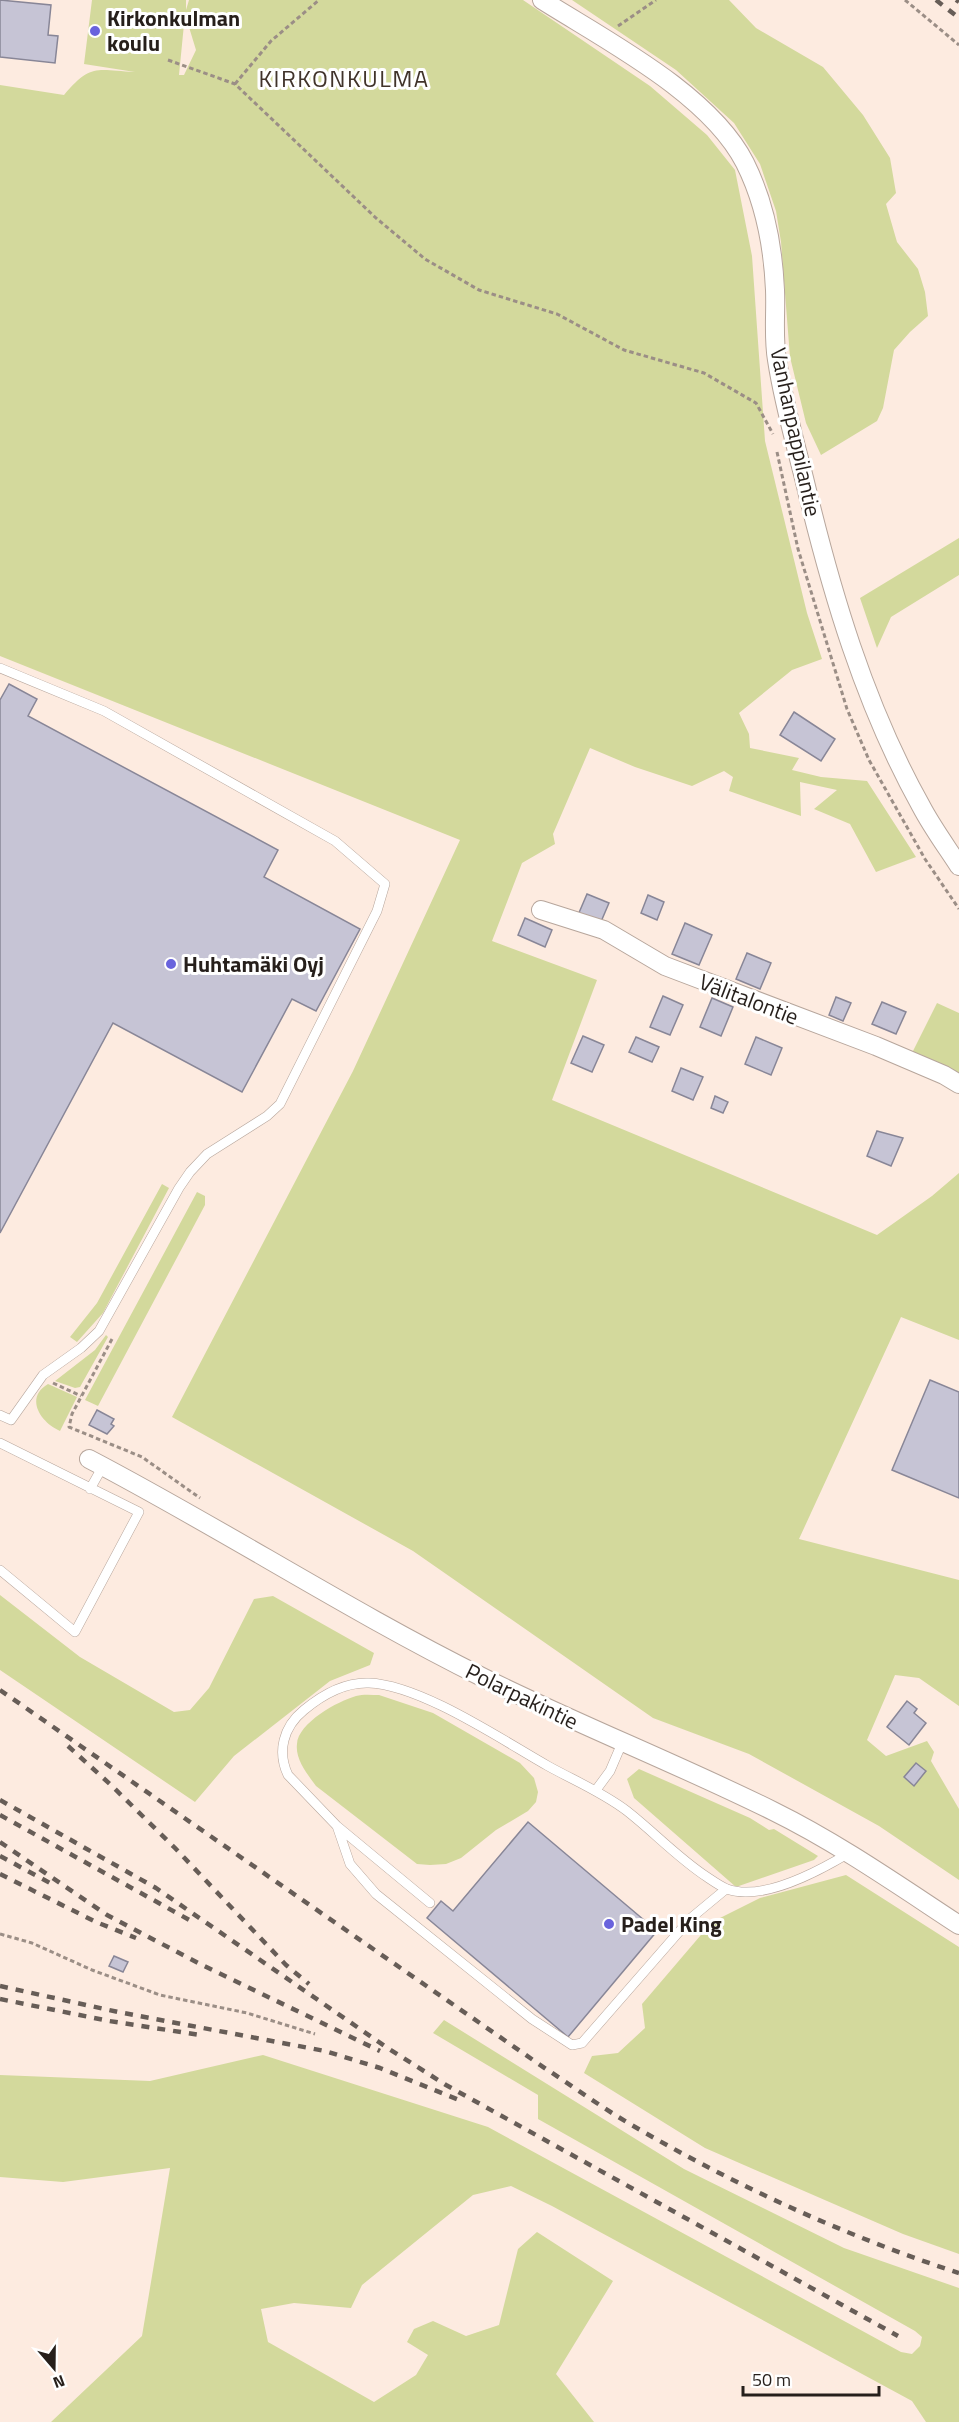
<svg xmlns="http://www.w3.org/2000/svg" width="959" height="2422" font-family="'Titillium Web',sans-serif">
<rect width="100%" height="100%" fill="#fdebe0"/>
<path fill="#d3d99c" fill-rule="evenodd" d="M 92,0 L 186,0 L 186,10 L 189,0 L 523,0 L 650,86 L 707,135 L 735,170 L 752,256 L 765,441 L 807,613 L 822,659 L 792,670 L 739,713 L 749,734 L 750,748 L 799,758 L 792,770 L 821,777 L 867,781 L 916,857 L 876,872 L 850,824 L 814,809 L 837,790 L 800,782 L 801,816 L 729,791 L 733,777 L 724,771 L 692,786 L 635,767 L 590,748 L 553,834 L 555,844 L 522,863 L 492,941 L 597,980 L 552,1100 L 877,1235 L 932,1196 L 959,1173 L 959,1340 L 901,1317 L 799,1539 L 959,1580 L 959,1706 L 919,1678 L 895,1675 L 867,1740 L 886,1756 L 927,1741 L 934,1752 L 931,1761 L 959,1809 L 959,1880 L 879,1826 L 749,1754 L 653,1718 L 413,1551 L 172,1417 L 353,1071 L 460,840 L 0,656 L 0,85 L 64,95 C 91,63 96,70 135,72 L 84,64 ZM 185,14 L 196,50 L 184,75 L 179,75 Z
M 572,0 L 729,0 L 756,28 L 823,67 L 863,115 L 890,158 L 896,193 L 886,204 L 897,242 L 918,269 L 925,292 L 928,316 L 910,332 L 894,350 L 883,408 L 877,421 L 821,455 L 806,423 L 790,357 L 781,242 L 776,211 L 760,164 L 734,123 L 676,70 Z
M 959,538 L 959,575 L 891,617 L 877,648 L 860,598 Z
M 937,1003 L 959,1013 L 959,1081 L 910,1057 Z
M 162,1184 L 169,1188 L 103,1313 L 77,1342 L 70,1337 L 97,1303 Z
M 197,1192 L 205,1196 L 205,1205 L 98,1406 L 85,1400 Z
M 106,1335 L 108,1337 L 80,1387 L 75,1388 L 55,1381 L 95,1350 Z
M 48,1384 L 77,1397 L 60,1431 C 41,1423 24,1398 48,1384 Z
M 0,1595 L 80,1657 L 174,1712 L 190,1710 L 209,1688 L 254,1599 L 273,1596 L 374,1653 L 370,1665 L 330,1681 L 234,1756 L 195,1802 L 0,1670 Z
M 379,1695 L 433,1713 L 520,1763 L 534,1778 L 538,1792 L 536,1802 L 528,1811 L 496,1830 L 461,1858 L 446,1864 L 430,1865 L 417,1864 L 316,1786 C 307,1774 295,1759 297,1744 C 298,1723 338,1701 356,1696 C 363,1694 372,1695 379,1695 Z
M 639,1769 L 750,1818 L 769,1830 L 774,1829 L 818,1856 L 814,1860 L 736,1887 L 634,1798 L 627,1779 Z
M 846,1875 L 959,1947 L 959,2254 L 903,2234 L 705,2148 L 584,2073 L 592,2056 L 618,2053 L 645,2028 L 642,2004 L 712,1922 L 760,1898 Z
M 444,2020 L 684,2169 L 844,2248 L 959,2288 L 959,2422 L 926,2422 L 912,2401 L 552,2206 L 511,2186 L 473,2195 L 362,2285 L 351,2308 L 294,2303 L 261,2309 L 268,2342 L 374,2402 L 416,2375 L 428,2355 L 407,2342 L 414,2329 L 433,2321 L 466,2336 L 499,2325 L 518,2249 L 537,2232 L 613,2281 L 556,2374 L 594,2422 L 51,2422 L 142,2336 L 170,2168 L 63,2182 L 0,2177 L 0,2075 L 150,2081 L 263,2055 L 488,2127 L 901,2352 L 912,2354 L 920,2346 L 922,2337 L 915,2331 L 538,2119 L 538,2095 L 433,2033 Z"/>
<path fill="#c6c4d5" stroke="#888697" stroke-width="1.5" d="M 0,0 L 51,5 L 48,35 L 58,36 L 55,63 L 0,57 Z
M 9,684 L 37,699 L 28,716 L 278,850 L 264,877 L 360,929 L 316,1011 L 292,999 L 242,1092 L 113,1023 L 0,1233 L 0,700 Z
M 794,712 L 835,739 L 821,761 L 780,735 Z
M 587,894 L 609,903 L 600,924 L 578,915 Z
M 648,895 L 664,902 L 657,920 L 641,913 Z
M 525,918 L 552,930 L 545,947 L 518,935 Z
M 685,923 L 712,935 L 699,965 L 672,954 Z
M 747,953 L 771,963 L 760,989 L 736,979 Z
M 663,996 L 683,1005 L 670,1035 L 650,1027 Z
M 836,997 L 851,1003 L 843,1021 L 829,1015 Z
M 712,998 L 733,1007 L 721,1036 L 700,1027 Z
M 882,1002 L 906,1012 L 896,1034 L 872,1024 Z
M 583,1036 L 604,1045 L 592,1072 L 571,1063 Z
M 636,1037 L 659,1047 L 652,1062 L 629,1052 Z
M 756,1037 L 782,1048 L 771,1075 L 745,1064 Z
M 681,1068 L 703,1077 L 693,1100 L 672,1091 Z
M 715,1096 L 728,1102 L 723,1113 L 711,1108 Z
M 877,1131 L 903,1138 L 891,1166 L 867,1156 Z
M 930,1380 L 959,1392 L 959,1498 L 892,1470 Z
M 97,1410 L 114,1419 L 111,1424 L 114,1426 L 107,1434 L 89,1425 Z
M 907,1701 L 917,1709 L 914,1713 L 926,1723 L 909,1745 L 887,1727 Z
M 916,1763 L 926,1771 L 914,1786 L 904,1777 Z
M 528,1822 L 657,1931 L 568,2037 L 427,1918 L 441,1901 L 453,1911 Z
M 114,1956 L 128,1962 L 123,1972 L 109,1966 Z"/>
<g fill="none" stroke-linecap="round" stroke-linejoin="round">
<g stroke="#b7a69c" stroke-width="10">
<path id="service" d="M 0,668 L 104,711 L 335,841 L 385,884 L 377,911 L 280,1104 L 267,1116 L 207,1154 L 190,1172 L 179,1188 L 99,1331 L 81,1348 L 43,1375 L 11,1420 L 0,1415
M 0,1443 L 139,1512 L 75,1632 L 0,1570
M 90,1489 L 103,1466
M 596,1790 L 610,1771 L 622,1743
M 337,1826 L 350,1864 L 376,1894 L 532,2019 L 572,2045 L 582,2043 L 691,1918 L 726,1889
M 430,1903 L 337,1826 L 288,1775 C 277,1752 283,1727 304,1710 C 322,1695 344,1682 369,1683 C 421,1685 502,1740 548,1766 C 575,1781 602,1792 627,1811 C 655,1833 678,1858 707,1877 C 713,1881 720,1886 727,1889 C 763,1902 819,1871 849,1853"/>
</g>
<g stroke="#b7a69c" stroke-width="20">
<path id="minor" d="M 542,0 C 607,41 710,94 745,163 C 765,203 773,245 775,290 C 776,313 773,337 777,360 C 783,400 794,439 804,478 C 831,591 864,704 921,806 C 932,827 946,846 959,866
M 541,910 L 604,930 L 665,966 L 876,1046 L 944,1075 L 959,1084
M 89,1459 C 223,1529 349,1611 484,1678 C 579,1725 678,1764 773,1811 C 838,1843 898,1885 959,1925"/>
</g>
<path stroke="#9b8e86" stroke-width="3" stroke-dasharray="4.5 3" stroke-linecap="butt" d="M 905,0 L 959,45
M 618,26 L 656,0
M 168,60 L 235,84 L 376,218 L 425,259 L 479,290 L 557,314 L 624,350 L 704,373 L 756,403 L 773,434
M 235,84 L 271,41 L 319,0
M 777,452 L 798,549 L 847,709 L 869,760 L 925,859 L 959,909
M 112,1339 L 72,1414 L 69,1427 L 142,1457 L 200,1498
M 53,1383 L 81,1396
M 0,1934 L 32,1943 L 92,1970 L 160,1995 L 247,2013 L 315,2034"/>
<use href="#service" stroke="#fff" stroke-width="9"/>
<use href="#minor" stroke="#fff" stroke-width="18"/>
<path stroke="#675d57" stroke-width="4.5" stroke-dasharray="8 8" stroke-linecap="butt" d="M 936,0 L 959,18
M 956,0 L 959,2
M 0,1690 L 546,2069 C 574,2087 601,2107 630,2124 C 734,2185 845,2236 959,2273
M 68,1746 L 111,1785 L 175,1848 L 286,1965 L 309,1984
M 0,1800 L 156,1888 L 386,2047 L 446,2085 L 898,2336
M 0,1815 L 193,1922
M 0,1842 L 107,1915 L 200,1964 L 380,2051
M 0,1856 L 50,1883
M 0,1874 L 96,1922 L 136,1938
M 0,1986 L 118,2012 L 325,2051 L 380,2068 L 459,2100
M 0,1999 L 109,2021 L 200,2035"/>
</g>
<g fill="#6963dd" stroke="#fff" stroke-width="2">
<circle cx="95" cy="31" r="6"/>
<circle cx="171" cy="964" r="6"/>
<circle cx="609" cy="1924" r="6"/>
</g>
<g text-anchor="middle" stroke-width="6" stroke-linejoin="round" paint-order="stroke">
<g font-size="22" font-weight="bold" fill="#261f1b" stroke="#fff" text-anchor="start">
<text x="107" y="26">Kirkonkulman<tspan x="107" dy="25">koulu</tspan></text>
<text x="183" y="972">Huhtamäki Oyj</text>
<text x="621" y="1932">Padel King</text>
</g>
<g font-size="22" fill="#261f1b" stroke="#fff">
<text transform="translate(796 432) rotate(78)" y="8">Vanhanpappilantie</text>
<text transform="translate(749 999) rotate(21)" y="8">Välitalontie</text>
<text transform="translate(522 1696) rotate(26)" y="8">Polarpakintie</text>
</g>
<g font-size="24" letter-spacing="1.5" fill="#41342b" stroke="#fff">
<text x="344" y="87">KIRKONKULMA</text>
</g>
</g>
<g transform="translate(54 2368) rotate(160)" stroke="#ffffff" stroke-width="4.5" paint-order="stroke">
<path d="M0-4.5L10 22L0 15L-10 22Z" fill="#261f1b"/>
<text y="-9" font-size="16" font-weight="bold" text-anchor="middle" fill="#261f1b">N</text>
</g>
<path d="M743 2386v9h136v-9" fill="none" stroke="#261f1b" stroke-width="3"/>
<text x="752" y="2386" font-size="18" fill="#261f1b" stroke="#ffffff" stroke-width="4.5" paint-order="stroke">50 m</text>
</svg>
